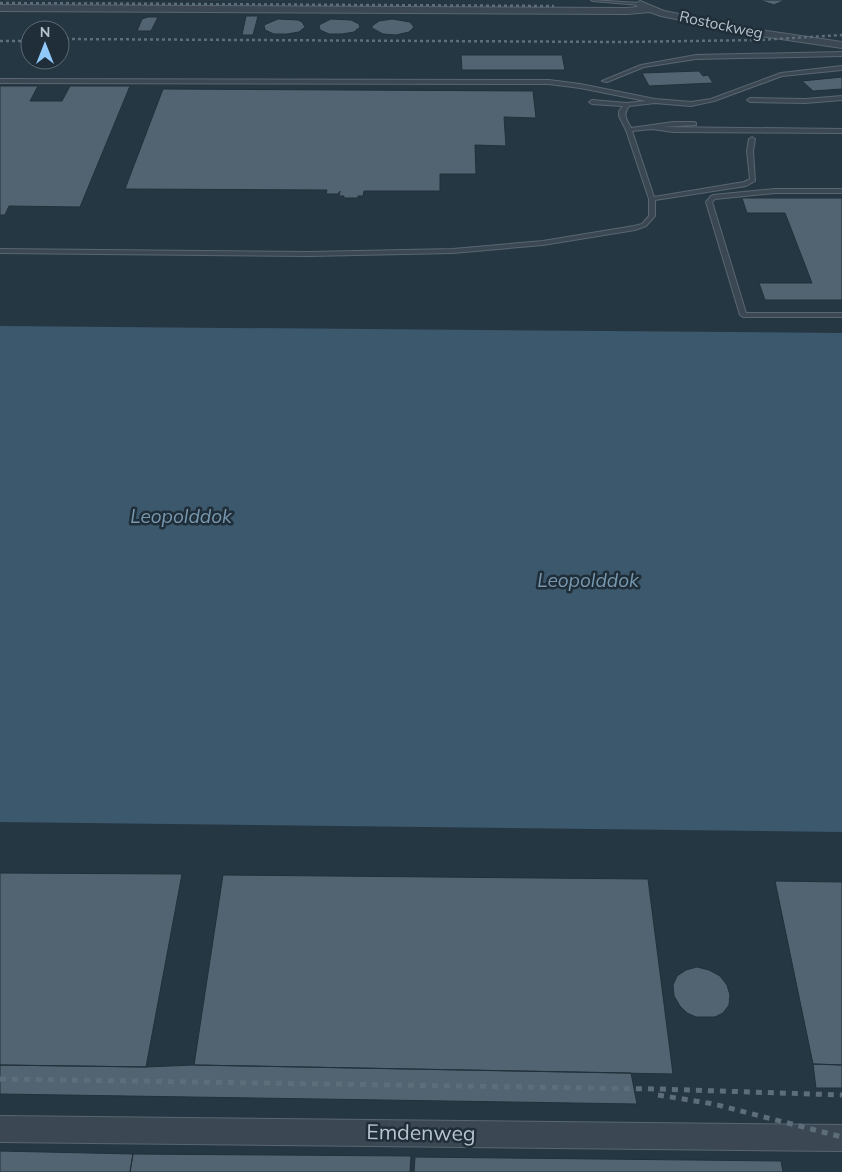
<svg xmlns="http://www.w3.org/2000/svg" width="842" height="1172" font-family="Mulish,sans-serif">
<rect width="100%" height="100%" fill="#263744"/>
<path fill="#3c586c" d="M 0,326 L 842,333 L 842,832 L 0,822 Z"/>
<path fill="#526471" stroke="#22303a" d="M 69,0 L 221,0 L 220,1 Z
M 759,0 L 785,0 L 774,5 Z
M 246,16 L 258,16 L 253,35 L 242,35 Z
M 148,17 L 158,17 L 151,31 L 137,31 L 142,19 Z
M 278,19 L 298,20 L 302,22 L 305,27 L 299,32 L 287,34 L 274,34 L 265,30 L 264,25 Z
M 331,19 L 351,20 L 359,24 L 360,27 L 354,32 L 342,34 L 329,34 L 320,30 L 319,25 Z
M 392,19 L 410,22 L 414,27 L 409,32 L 396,35 L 383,34 L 372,28 L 372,26 L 379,21 Z
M 461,55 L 562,55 L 565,70 L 462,70 Z
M 699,71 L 703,76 L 708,75 L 713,83 L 649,86 L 642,73 Z
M 842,77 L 842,89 L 813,91 L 802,81 Z
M 0,86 L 38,86 L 30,101 L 62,101 L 70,86 L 130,86 L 80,207 L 9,206 L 5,215 L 0,215 Z
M 163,89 L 533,91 L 536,118 L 504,117 L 506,146 L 475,145 L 476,174 L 440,174 L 440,191 L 364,191 L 363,196 L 358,196 L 358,198 L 344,198 L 344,196 L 339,196 L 340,191 L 338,194 L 326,194 L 327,190 L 125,189 Z
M 742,198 L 842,198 L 842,300 L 765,300 L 759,283 L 812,283 L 785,213 L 747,213 Z
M 0,873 L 182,874 L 146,1067 L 0,1065 Z
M 223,875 L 648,879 L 673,1074 L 194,1065 Z
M 775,881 L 842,882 L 842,1065 L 813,1064 Z
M 697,967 L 709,970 L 720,976 L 727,985 L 730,995 L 729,1005 L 723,1013 L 715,1017 L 696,1017 L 687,1013 L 680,1006 L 674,996 L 673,985 L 677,976 L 686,970 Z
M 813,1064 L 842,1065 L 842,1088 L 816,1088 Z
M 0,1065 L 146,1067 L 194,1065 L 631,1073 L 637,1104 L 0,1094 Z
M 0,1151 L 133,1154 L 130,1172 L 0,1172 Z
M 133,1154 L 411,1156 L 410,1172 L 130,1172 Z
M 415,1157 L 781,1161 L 783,1172 L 414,1172 Z"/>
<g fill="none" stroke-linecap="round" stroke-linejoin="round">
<g stroke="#596670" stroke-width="2">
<path id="service" d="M 591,0 L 640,3 L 642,4 L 640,5 L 593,1 Z
M 842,52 L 842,56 L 696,59 L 644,67 L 607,82 L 602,81 L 641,65 L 696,55 Z
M 842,66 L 842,70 L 782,76 L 714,101 L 691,106 L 655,103 L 629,106 C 622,114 627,120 631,128 L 673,122 L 694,122 L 696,123 L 696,125 L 662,127 L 842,129 L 842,133 L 673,132 L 652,129 L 632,131 L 654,197 L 744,182 L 750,179 L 747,151 L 749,139 L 752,137 L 755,139 L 753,151 L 755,181 L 746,186 L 655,200 L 655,216 L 646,226 L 635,230 L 543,245 L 453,253 L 309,256 L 0,253 L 0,249 L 309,252 L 453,249 L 543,241 L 634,226 L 642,224 L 649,216 L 649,199 L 626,130 L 619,116 L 619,111 L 623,106 L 592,104 L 589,102 L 592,100 L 627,103 L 646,101 L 580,88 L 549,84 L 0,83 L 0,79 L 549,80 L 580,84 L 655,99 L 691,102 L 711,99 L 781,73 Z
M 842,96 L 842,100 L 805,103 L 750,102 L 747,100 L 750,98 L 805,99 Z
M 775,189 L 842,189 L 842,193 L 775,193 L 715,199 L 712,202 L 746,313 L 842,313 L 842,317 L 743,317 L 740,315 L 706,202 L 711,196 L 713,195 Z"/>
</g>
<g stroke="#596670" stroke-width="2">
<path id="minor" d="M 640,1 L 664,11 L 760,30 L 842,42 L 842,48 L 760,36 L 661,16 L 650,12 L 627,14 L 0,11 L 0,5 L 627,8 L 638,7 L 635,4 Z
M 0,1116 L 842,1125 L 842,1151 L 0,1142 Z"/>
</g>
<use href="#service" fill="#3b4853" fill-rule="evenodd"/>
<use href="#minor" fill="#3b4853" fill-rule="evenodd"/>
<path stroke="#5d6d7a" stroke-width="2.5" stroke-dasharray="3 3" stroke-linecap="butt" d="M 0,3 L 554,6
M 60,39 L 622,42 L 759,40 L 842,35
M 0,41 L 30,41"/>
<path stroke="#5d6d7a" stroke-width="5" stroke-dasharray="6 6" stroke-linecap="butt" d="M 0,1079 L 657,1089 L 842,1095
M 658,1095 L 714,1104 L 842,1137"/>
</g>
<g text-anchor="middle" stroke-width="5" stroke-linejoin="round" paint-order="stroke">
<g font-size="15" fill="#b8c3cd" stroke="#1f2e38">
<text transform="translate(721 25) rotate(12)" y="5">Rostockweg</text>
</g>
<g font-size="19" font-style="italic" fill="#7898b0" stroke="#1f2e38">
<text x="181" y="523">Leopolddok</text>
<text x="588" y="587">Leopolddok</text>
</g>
<g font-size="21" fill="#b8c3cd" stroke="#1f2e38">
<text transform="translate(421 1133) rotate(1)" y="7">Emdenweg</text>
</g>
</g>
<g transform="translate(45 45)"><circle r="24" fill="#1f2e38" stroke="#5c6a74"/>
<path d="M0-4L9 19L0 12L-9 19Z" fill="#90c9fa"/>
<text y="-8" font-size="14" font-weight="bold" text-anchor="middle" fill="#b8c3cd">N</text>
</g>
</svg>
